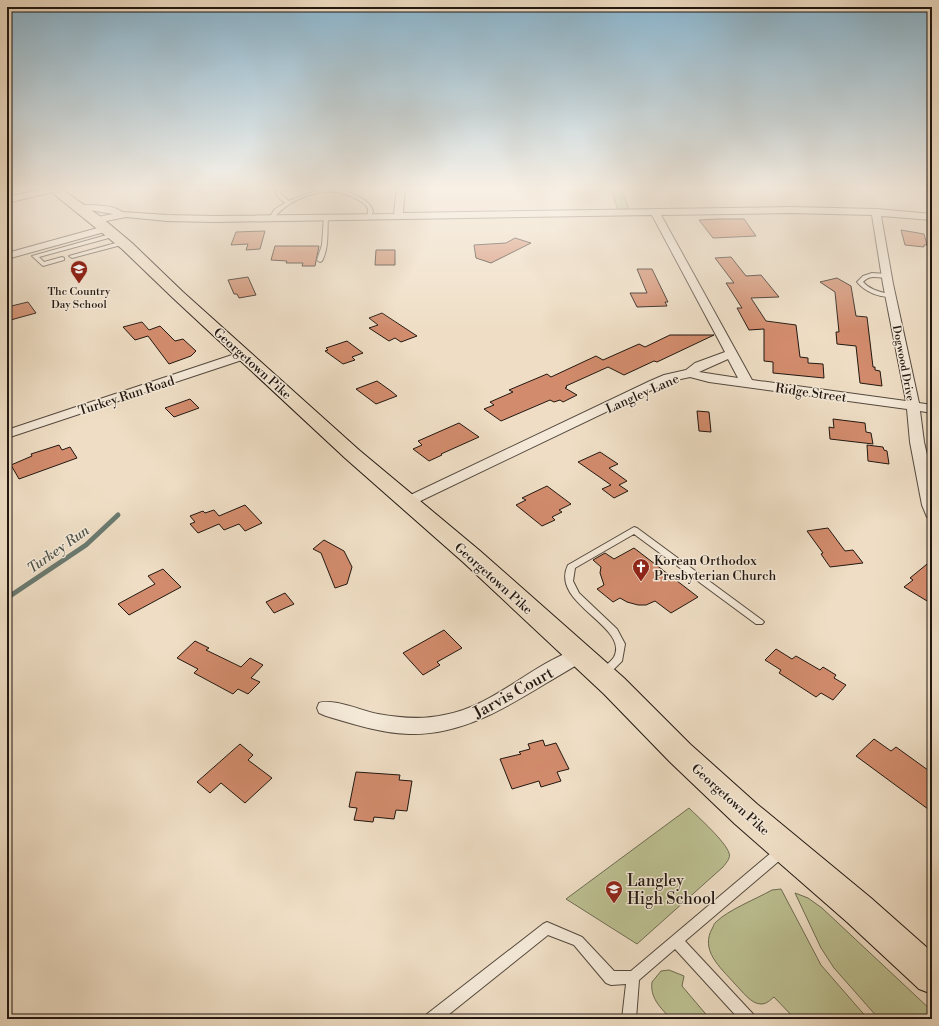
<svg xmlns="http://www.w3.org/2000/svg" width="939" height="1026" font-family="'Libre Bodoni',serif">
<rect width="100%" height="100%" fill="#efdec5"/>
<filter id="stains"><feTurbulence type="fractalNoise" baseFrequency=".005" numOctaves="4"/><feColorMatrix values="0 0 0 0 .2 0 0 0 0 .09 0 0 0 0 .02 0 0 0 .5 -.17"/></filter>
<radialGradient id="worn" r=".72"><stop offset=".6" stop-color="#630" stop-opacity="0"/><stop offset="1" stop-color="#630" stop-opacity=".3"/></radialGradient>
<path fill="#bcc092" stroke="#6e6c52" d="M 610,187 L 621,187 L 629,209 L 618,210 Z
M 689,808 C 699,818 725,841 729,853 C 731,858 726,863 723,867 L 637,944 L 566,899 Z
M 781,889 L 821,965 L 868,1019 L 795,1019 L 774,997 C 770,1000 767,1004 761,1004 C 751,1004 742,991 735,984 C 720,967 699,950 713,927 C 714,924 714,924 716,922 C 728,910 756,899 772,890 Z
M 795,893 L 808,898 L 822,908 L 932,1011 L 932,1019 L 879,1019 L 834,968 L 821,948 Z
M 669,970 L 684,976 L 682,986 L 710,1019 L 675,1019 L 672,1016 L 670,1018 C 660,1007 650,998 652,982 L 661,971 Z"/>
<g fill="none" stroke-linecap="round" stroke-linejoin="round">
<path stroke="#6a7a70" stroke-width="5" d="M 7,598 L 86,545 L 118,515"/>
</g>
<path fill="#d28c6d" stroke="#211711" d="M 718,219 L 744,219 L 756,236 L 713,238 L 699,220 Z
M 901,230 L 924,234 L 927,245 L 924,245 L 924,247 L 905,245 Z
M 265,231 L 260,249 L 246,250 L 248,244 L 231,245 L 236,232 Z
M 515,238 L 531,243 L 491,263 L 476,258 L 474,245 L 506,243 Z
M 275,246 L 319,246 L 315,266 L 302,266 L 303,263 L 286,263 L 287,261 L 271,260 Z
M 376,250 L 395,250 L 395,265 L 375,265 Z
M 731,257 L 746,276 L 761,275 L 779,297 L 751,298 L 766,321 L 796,325 L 800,357 L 808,358 L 808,363 L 823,364 L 824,378 L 773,373 L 773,362 L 764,361 L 764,329 L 749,330 L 737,308 L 742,308 L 726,283 L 734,283 L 715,258 Z
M 637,269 L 652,269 L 668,302 L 665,302 L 667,306 L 637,307 L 630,293 L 647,293 Z
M 248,277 L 256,295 L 239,298 L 237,294 L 234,294 L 228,280 Z
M 837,278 L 851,286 L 856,316 L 867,317 L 873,367 L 875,367 L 875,370 L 880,371 L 882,386 L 860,383 L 856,346 L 837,344 L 836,332 L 839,332 L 835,292 L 820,282 Z
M 28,302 L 36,313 L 7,321 L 7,307 Z
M 382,313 L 417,336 L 401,342 L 395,338 L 389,341 L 369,328 L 378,325 L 369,318 Z
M 142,322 L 149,330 L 160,326 L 175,341 L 183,339 L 196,351 L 191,356 L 169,364 L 148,336 L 135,340 L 123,327 Z
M 670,335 L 714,335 L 657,362 L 654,361 L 624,375 L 608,367 L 566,386 L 567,387 L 565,388 L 577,395 L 563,402 L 560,400 L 554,402 L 550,400 L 501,421 L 484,409 L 494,405 L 490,402 L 513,392 L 509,390 L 547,374 L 551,377 L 596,356 L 603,360 L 639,344 L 645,347 Z
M 347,341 L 363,353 L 352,357 L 355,360 L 343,364 L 325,351 L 328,350 L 326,348 Z
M 377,381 L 391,391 L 397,396 L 376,404 L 356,389 Z
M 190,399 L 199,408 L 174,417 L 165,408 Z
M 697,411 L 709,412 L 711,432 L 699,431 Z
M 833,419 L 865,423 L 866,432 L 871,433 L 873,444 L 830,439 L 829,427 L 834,428 Z
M 459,423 L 479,437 L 441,454 L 442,455 L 429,461 L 413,449 L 422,445 L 418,441 Z
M 59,445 L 62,450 L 70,447 L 77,458 L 19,479 L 11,465 L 32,456 L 31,454 Z
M 867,445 L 883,447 L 884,450 L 887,451 L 889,464 L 868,461 Z
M 600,452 L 618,464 L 609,468 L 627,481 L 619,485 L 628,491 L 614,498 L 602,489 L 611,485 L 578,462 Z
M 547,486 L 571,504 L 559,510 L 562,512 L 552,517 L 555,520 L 542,526 L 516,505 L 526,500 L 522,498 Z
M 245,505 L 262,523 L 245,531 L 239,524 L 224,530 L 219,524 L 198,533 L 190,524 L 195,522 L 190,516 L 203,511 L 205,513 L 214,510 L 219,516 Z
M 828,528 L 845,551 L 853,550 L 863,563 L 830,567 L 821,554 L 823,553 L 807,531 Z
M 324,540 L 344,551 L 352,567 L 347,584 L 335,588 L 321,553 L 313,549 Z
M 634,548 L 698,597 L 671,613 L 655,601 L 646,605 L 638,605 L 627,602 L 620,598 L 613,602 L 597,589 L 604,585 L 600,573 L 601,567 L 593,560 L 605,553 L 614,559 Z
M 932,560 L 932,604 L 904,587 L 913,580 L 910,578 Z
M 163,569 L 181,587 L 129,615 L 118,604 L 155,584 L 148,576 Z
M 285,593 L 294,604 L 274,613 L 266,602 Z
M 444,630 L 462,648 L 437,662 L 440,665 L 423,675 L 403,653 Z
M 195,641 L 209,648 L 206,650 L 241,667 L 250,658 L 263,665 L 251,678 L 260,682 L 248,694 L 238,689 L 233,694 L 194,673 L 198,669 L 177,658 Z
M 776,649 L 792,659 L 796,656 L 820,670 L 823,667 L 836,675 L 834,678 L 846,685 L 833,700 L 821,693 L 816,697 L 779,673 L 781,670 L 765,660 Z
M 874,739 L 891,751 L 896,747 L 932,773 L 932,812 L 856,756 Z
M 543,740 L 545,746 L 556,743 L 569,769 L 557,772 L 561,781 L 541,787 L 539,781 L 512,789 L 500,759 L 521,754 L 519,752 L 530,749 L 528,744 Z
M 240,744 L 253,755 L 248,760 L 272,778 L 245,803 L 221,783 L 210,793 L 197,782 Z
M 356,772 L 400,775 L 399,780 L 412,781 L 407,811 L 396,810 L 394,819 L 374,817 L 373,822 L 354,820 L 357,808 L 349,807 Z"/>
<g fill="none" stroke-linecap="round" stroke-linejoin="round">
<g stroke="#54493e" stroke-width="2">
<path id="service" d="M 280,187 L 284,187 L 280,192 L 281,194 L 289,201 C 311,191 332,184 355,195 C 363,199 370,202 373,211 L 371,217 L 367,217 C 367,215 368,213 368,211 C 369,204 358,200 353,197 C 326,184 290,197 272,220 L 268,220 L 268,219 L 275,209 L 285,203 L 277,196 L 276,192 Z
M 324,216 L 328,217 C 327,232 329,248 322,261 L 320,262 L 317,260 L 322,245 Z
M 114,233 L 116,234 L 116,236 L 39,257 L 44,262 L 62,257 L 64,258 L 64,260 L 43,266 L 32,256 Z
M 123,241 L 125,242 L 125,244 L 72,258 L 69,256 Z
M 872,273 L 887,274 L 890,276 C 881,281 872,272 863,282 C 871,291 882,292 893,295 L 893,297 C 880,298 865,292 857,282 L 863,276 Z
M 634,527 L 637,528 L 762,620 L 764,622 L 762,624 L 756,624 L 634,534 L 575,568 L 573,581 L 579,593 L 617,629 L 625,644 L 622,661 L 607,676 L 604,677 L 601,676 L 599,673 L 601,670 C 604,666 611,662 614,657 C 630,626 549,604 568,565 Z
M 782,846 L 786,847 L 788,851 L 786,855 L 685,941 L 753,1014 L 755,1019 L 739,1019 L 675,949 L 639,980 L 636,1019 L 622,1019 L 626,984 L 611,985 L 606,983 L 574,945 L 548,935 L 443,1019 L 425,1019 L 427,1014 L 543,924 L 547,922 L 582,937 L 614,971 L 631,971 L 778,847 Z"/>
</g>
<g stroke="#54493e" stroke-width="2">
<path id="minor" d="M 53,187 L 58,189 L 57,191 L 7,203 L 7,197 Z
M 397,187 L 405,187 L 403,213 L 790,207 L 876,209 L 932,214 L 932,220 L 881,216 L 893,284 L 919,403 L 932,405 L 932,413 L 920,411 L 924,442 L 932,476 L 932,519 L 927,517 L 922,505 L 910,442 L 907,409 L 709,382 L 690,377 L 672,381 L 658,387 L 412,505 L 407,507 L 402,505 L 400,502 L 402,499 L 650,381 L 664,375 L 686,370 L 695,363 L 725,352 L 652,215 L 215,222 L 167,221 L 126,217 L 96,223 L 93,222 L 91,220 L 93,218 L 113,214 L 90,210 L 80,211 L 76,208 L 77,206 C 87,204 115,205 122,212 L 167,215 L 215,216 L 394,214 ZM 790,213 L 872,215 L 883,284 L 906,401 L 752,380 L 661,215 ZM 728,359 L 738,378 L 699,372 Z
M 105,226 L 110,229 L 108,231 L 7,259 L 7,253 Z
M 244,351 L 248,352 L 250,355 L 248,358 L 7,438 L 7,430 Z
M 580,648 L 586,650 L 589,655 L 586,660 C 530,690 476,736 409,734 C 381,733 353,724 326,716 L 319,713 L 317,708 L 319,703 C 333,698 362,711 378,714 C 400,718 422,720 444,715 C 495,706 532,663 580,648 Z"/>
</g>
<g stroke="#211711" stroke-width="2">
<path id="primary" d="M 45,187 L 59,187 L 101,217 L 132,243 L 183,292 L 359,450 L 479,550 L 624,678 L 690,744 L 757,804 L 871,898 L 932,952 L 932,994 L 919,989 L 847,922 L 735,824 L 670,762 L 604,694 L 463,562 L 345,458 L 173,298 L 122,249 Z"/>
</g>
<use href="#service" fill="#f5ead9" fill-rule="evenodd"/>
<use href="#minor" fill="#f5ead9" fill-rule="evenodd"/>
<use href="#primary" fill="#efdec5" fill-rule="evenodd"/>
</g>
<linearGradient id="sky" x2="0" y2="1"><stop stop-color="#89b7d2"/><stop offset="0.57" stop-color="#f8f0e5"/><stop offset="1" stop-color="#f8f0e5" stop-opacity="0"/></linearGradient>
<rect width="939" height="330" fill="url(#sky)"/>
<defs>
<g id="school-pin" transform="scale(0.9)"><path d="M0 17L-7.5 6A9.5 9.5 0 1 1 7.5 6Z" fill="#8f2418" stroke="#f5ead9"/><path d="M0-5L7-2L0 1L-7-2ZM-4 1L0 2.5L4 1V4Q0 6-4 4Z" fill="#fff"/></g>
<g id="church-pin" transform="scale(0.9)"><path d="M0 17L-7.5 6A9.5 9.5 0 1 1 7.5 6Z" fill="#8f2418" stroke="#f5ead9"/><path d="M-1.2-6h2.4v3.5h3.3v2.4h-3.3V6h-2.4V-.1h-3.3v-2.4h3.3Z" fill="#fff"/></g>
</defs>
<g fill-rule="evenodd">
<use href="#school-pin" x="79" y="269"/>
<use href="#church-pin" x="641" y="567"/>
<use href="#school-pin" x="614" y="889"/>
</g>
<g text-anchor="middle" stroke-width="3" stroke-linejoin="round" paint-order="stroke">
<g font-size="11" fill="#211711" stroke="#f5ead9">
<text x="79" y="295">The Country<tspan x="79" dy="13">Day School</tspan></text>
</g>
<g font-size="11" fill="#211711" stroke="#f5ead9">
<text transform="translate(904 363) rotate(79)" y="4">Dogwood Drive</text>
</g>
<g font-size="13" fill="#211711" stroke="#f5ead9">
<text transform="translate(253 363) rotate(42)" y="5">Georgetown Pike</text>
<text transform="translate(811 392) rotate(8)" y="5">Ridge Street</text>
<text transform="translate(642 393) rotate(-24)" y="5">Langley Lane</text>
<text transform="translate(126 395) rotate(-18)" y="5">Turkey Run Road</text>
<text transform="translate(494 578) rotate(42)" y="5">Georgetown Pike</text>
<text transform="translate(731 799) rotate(42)" y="5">Georgetown Pike</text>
</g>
<g font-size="13" fill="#211711" stroke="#f5ead9" text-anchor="start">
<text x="654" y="565">Korean Orthodox<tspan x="654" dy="15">Presbyterian Church</tspan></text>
</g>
<g font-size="14" font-style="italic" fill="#4b5149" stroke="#f5ead9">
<text transform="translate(58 549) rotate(-35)" y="5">Turkey Run</text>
</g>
<g font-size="16" fill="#211711" stroke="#f5ead9">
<text transform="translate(513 692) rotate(-29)" y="6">Jarvis Court</text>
</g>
<g font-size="16" fill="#211711" stroke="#f5ead9" text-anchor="start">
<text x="627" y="886">Langley<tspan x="627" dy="18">High School</tspan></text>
</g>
</g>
<rect width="939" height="1026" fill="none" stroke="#efdec5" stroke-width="24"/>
<rect x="8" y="8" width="923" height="1010" fill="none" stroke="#211711" stroke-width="2"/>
<rect x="12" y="12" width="915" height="1002" fill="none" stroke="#211711"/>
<rect width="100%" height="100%" filter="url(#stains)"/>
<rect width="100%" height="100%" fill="url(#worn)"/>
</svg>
